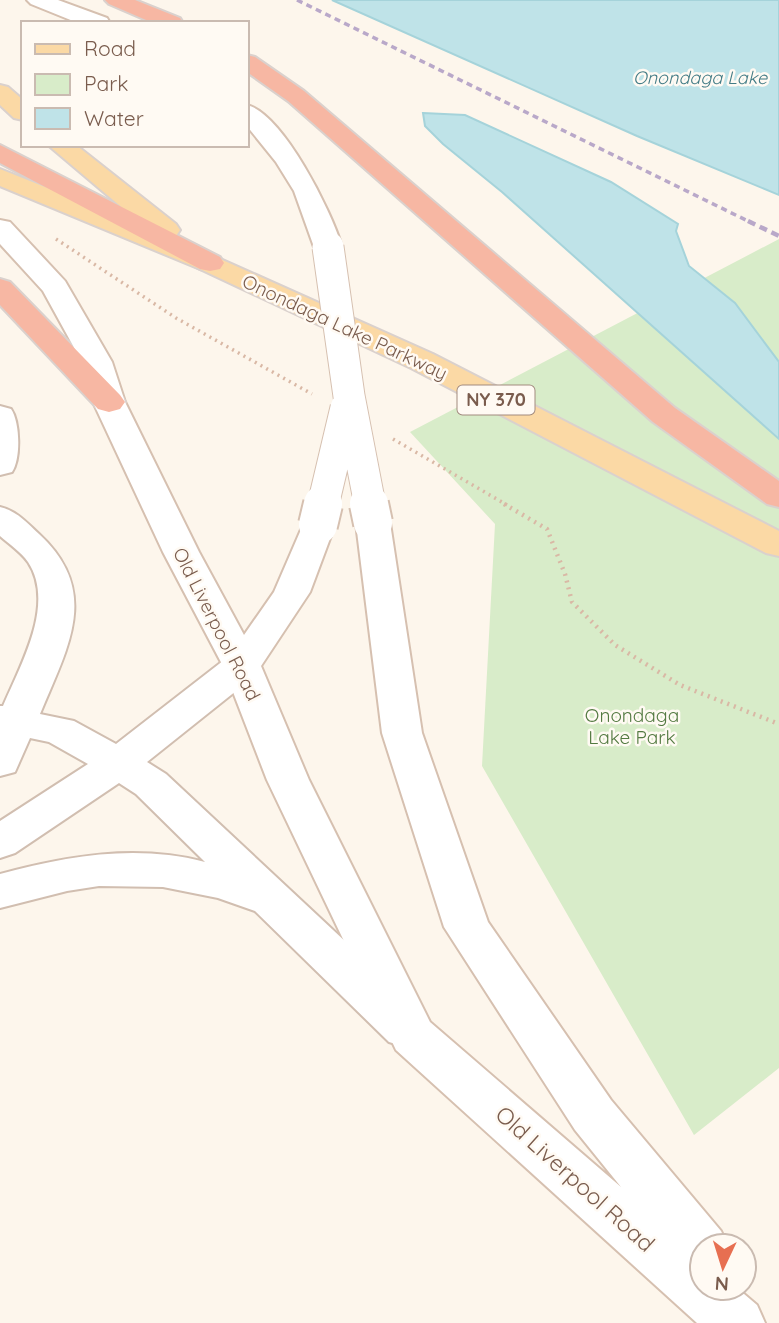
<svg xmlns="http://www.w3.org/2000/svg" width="779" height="1323" font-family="Quicksand,sans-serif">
<rect width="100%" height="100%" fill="#fdf6ec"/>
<path fill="#d8ecc9" d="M 779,239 L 779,1068 L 694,1135 L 482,766 L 495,524 L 410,432 Z"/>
<path fill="#bfe3e8" stroke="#a5d3da" stroke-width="2" d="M 332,0 L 779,0 L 779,195 L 637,136 Z
M 423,113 L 465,115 L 611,182 L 678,224 L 676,231 L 689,266 L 735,303 L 779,362 L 779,439 L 502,192 L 443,144 L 425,126 Z"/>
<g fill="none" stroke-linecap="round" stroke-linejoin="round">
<g stroke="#d1beb0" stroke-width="4">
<path id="tertiary" d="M 0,406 L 11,409 C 20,422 21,459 12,472 L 0,475 Z
M 0,507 C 17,511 27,523 39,534 C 102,592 67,648 40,714 L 74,721 L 116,744 L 228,657 L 242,654 L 256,657 L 261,666 L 256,675 L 147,762 L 166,774 L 423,1014 L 430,1028 L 423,1042 L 406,1047 L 389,1042 L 255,911 L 218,898 L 163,887 L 99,886 L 67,891 L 0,908 L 0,874 C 67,856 136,844 205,862 L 136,794 L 119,783 L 15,853 L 0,858 L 0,821 L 88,764 L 49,742 L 30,738 L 15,772 L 0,776 L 0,706 L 3,706 C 20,666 56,604 28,562 C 21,552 9,544 0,536 Z"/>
</g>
<g stroke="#d6c0b0" stroke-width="4">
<path id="secondary" d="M 27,0 L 58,0 L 107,18 L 110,23 L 78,23 L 31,4 Z
M 247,105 C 283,114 332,212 342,247 L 338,253 L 328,255 L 318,253 L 314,247 L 294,191 L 276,162 L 247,126 Z
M 0,220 L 10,222 L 65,281 L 112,362 L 125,402 L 199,552 L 244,635 L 274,592 L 306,518 L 318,515 L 330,518 L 335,525 L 310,592 L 261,666 L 309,780 L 430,1022 L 621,1187 L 575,1130 L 444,927 L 382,733 L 356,523 L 361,516 L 373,513 L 385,516 L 390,523 L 422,733 L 488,922 L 611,1100 L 721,1231 L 728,1246 L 702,1246 L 702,1288 L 737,1288 L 757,1305 L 765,1323 L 697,1323 L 396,1050 L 267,780 L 223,666 L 163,552 L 93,402 L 82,362 L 43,291 L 0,244 Z"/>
</g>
<g stroke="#dad1cd" stroke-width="4">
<path id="primary" d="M 0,85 L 8,87 L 23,100 L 23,120 L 14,118 L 0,105 Z
M 48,145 L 76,145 L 176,224 L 180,230 L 176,236 L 171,237 L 433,354 L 779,531 L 779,556 L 766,553 L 411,368 L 200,269 L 0,186 L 0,169 L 145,227 Z"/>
</g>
<g stroke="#dad1cd" stroke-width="4">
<path id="motorway" d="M 105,0 L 135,0 L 180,18 L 183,23 L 153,23 L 109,4 Z
M 247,55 L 255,57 L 304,91 L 675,408 L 779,481 L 779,507 L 767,504 L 653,422 L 288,101 L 247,72 Z
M 0,145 L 220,257 L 224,263 L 220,269 L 210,271 L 200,269 L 0,163 Z
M 0,279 L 10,282 L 120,395 L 125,402 L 120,409 L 109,412 L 98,409 L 0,305 Z"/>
</g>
<path stroke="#d9b8a5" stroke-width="3.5" stroke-dasharray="2 4.5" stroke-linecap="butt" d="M 56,239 L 176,318 L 312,394
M 393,439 L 507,505"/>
<path stroke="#d9b8a5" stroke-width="4.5" stroke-dasharray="2 5" stroke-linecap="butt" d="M 504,504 L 547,529 L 565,574 L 572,602 L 615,645 L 680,685 L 779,724"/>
<use href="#tertiary" fill="#fff" fill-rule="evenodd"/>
<use href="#secondary" fill="#fff" fill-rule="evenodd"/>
<use href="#primary" fill="#fbd9a5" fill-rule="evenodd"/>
<use href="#motorway" fill="#f7b7a3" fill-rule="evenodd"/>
<path stroke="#b9a8c9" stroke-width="3.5" stroke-dasharray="6 4.5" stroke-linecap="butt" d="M 297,0 L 752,223"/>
<path stroke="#b9a8c9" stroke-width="4.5" stroke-dasharray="8 5" stroke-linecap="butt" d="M 748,221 L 779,236"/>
<g stroke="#d6c0b0" stroke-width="33" stroke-linecap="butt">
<path id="secondary-bridge-far1" d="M 328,247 L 349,396 L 370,505
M 323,505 L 346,408"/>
</g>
<g stroke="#d6c0b0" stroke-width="42" stroke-linecap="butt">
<path id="secondary-bridge" d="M 369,504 L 373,523
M 318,525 L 323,504"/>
</g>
<use href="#secondary-bridge-far1" stroke="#fff" stroke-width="31"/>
<use href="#secondary-bridge" stroke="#fff" stroke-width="38"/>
</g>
<g text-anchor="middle" stroke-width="5" stroke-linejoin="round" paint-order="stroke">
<g font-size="18" font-style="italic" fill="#437c86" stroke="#fffaf3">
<text x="700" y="84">Onondaga Lake</text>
</g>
<rect fill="#fffaf3" stroke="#a28b7f" stroke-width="2" x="457.5" y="385.5" width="77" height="29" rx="5"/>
<g font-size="18" font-weight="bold" fill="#7a5c4d">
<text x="496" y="406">NY 370</text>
</g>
<g font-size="19" fill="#7a5c4d" stroke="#fffaf3">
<text transform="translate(345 327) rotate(25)" y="7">Onondaga Lake Parkway</text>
<text transform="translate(217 624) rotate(63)" y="7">Old Liverpool Road</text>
</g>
<g font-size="19" fill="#537a41" stroke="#fffaf3">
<text x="632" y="722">Onondaga<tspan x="632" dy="22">Lake Park</tspan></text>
</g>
<g font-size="23" fill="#7a5c4d" stroke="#fffaf3">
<text transform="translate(575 1179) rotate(42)" y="8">Old Liverpool Road</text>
</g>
</g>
<rect x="21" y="21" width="228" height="126" fill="#fffaf3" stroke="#cabbb1" stroke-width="2"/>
<rect x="35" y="44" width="35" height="10" fill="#fbd9a5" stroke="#cabbb1" stroke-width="2"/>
<text x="84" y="56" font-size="21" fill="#7a5c4d">Road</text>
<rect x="35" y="74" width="35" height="21" fill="#d8ecc9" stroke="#cabbb1" stroke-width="2"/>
<text x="84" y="91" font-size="21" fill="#7a5c4d">Park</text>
<rect x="35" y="108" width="35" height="21" fill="#bfe3e8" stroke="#cabbb1" stroke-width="2"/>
<text x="84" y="126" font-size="21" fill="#7a5c4d">Water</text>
<g transform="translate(723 1267) rotate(184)"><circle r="33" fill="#fffaf3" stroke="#cabbb1" stroke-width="2"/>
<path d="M0-5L12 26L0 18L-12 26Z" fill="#e76f51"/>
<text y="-10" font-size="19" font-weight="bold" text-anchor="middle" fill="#7a5c4d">N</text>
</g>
</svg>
